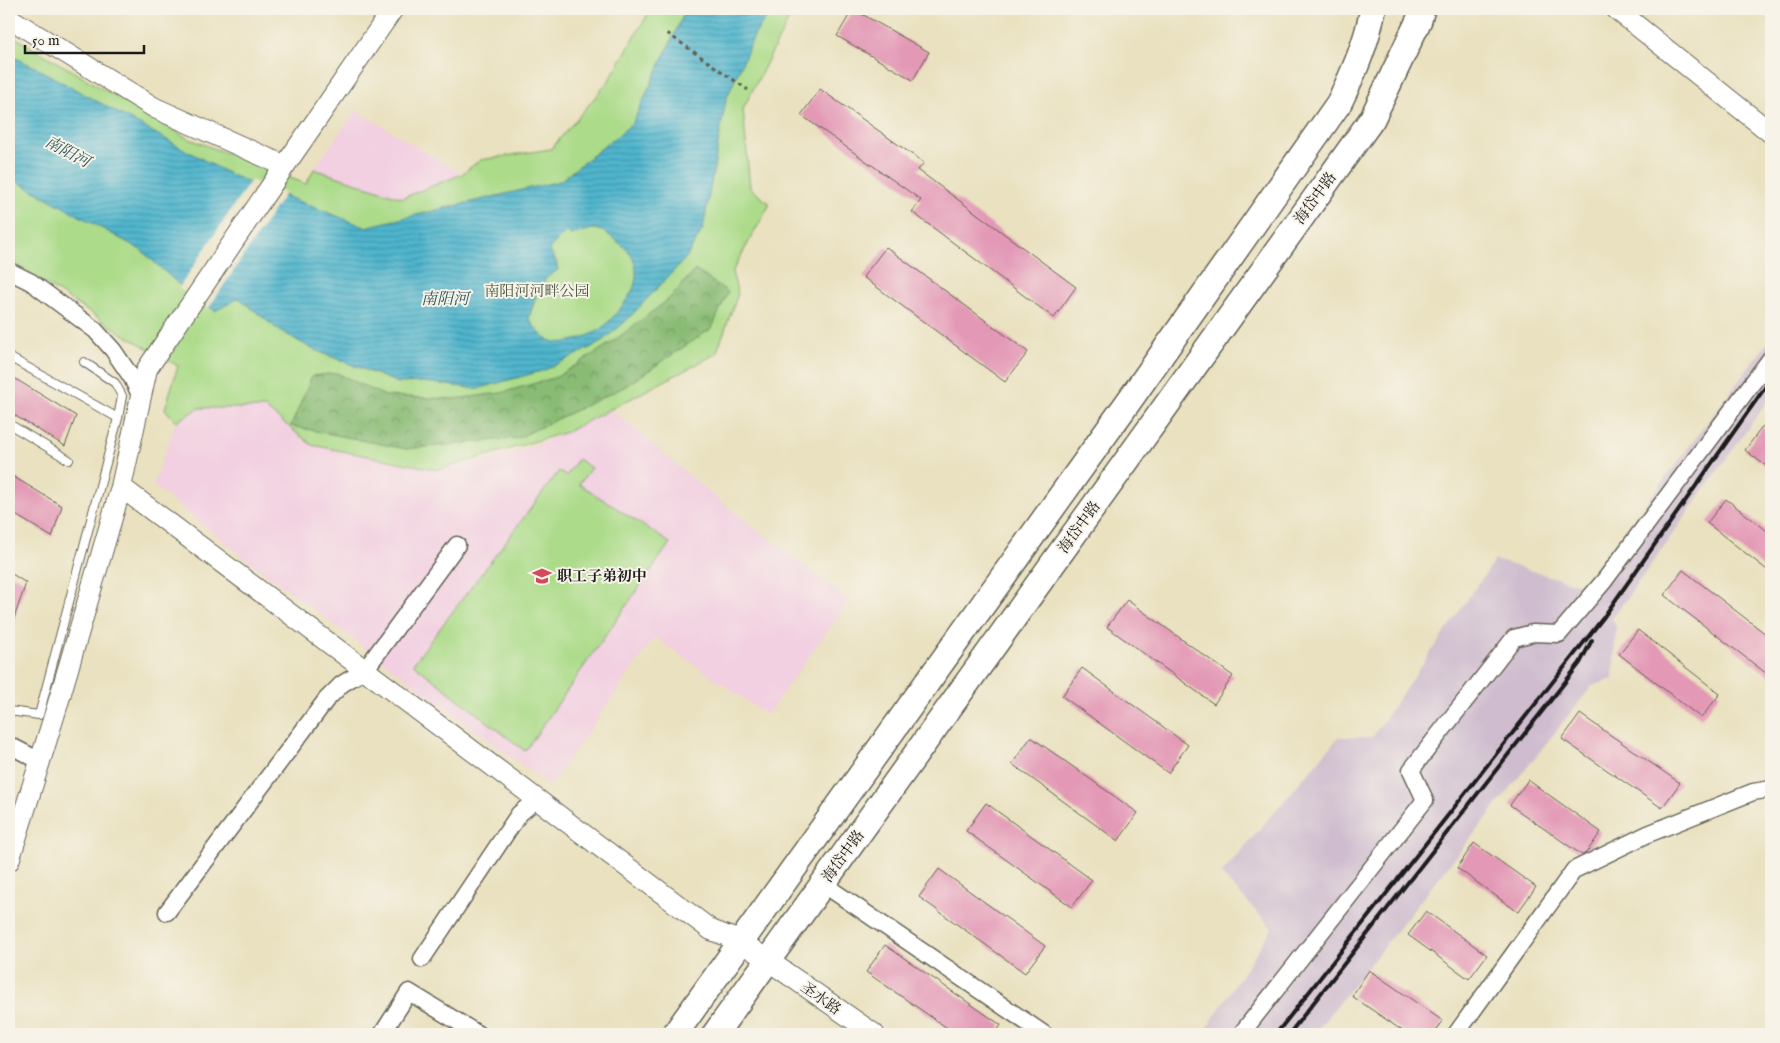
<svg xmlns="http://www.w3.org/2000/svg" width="1780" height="1043" font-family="'IM FELL English','Noto Serif SC',serif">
<defs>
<pattern id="forest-crowns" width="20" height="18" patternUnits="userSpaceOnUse" patternTransform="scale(1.25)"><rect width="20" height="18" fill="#89bb75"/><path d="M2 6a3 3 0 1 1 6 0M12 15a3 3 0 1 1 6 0" fill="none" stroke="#6f975f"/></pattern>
<pattern id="water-rules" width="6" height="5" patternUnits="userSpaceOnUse" patternTransform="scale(1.25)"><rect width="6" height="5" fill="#4fb5cd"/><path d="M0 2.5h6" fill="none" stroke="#4192a6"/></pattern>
</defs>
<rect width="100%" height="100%" fill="#f7f3e8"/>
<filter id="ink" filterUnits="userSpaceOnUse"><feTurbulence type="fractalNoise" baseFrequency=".02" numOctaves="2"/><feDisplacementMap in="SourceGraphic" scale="10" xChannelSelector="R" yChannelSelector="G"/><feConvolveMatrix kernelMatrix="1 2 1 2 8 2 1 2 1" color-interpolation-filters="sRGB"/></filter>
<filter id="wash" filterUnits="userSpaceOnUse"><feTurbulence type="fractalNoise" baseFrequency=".0096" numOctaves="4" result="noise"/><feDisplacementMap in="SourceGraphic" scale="20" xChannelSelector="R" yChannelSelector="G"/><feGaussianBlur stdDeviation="1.12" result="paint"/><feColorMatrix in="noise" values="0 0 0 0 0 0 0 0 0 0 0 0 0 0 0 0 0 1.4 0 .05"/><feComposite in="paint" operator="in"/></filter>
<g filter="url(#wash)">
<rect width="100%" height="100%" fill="#e9e1bf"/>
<path fill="#f2cfe1" d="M 356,110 L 462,174 L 402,198 L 314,169 Z
M 199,408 L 265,408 L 313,445 L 438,470 L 523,450 L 567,432 L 611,409 L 715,497 L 849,601 L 767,715 L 655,637 L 550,786 L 234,550 L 153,485 L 176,422 Z"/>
<path fill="#cfbdcf" d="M 1771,338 L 1771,396 L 1612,619 L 1616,626 L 1613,679 L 1592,686 L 1314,1034 L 1203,1034 L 1272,928 L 1221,874 L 1339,737 L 1372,737 L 1495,560 L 1584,586 Z"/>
<path fill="#acdb89" stroke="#647c52" d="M 651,9 L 798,9 L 788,21 L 743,109 L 750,188 L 770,204 L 732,272 L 738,294 L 716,354 L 567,432 L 438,470 L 312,445 L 265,408 L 199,408 L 176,422 L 165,409 L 178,366 L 123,334 L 9,260 L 9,34 L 187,138 L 306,184 L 314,169 L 402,198 L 462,174 L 480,160 L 551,149 L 608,82 Z
M 578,459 L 591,468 L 579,484 L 670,543 L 525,751 L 413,664 L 559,471 L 566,476 Z"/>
<path fill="url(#forest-crowns)" stroke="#526c48" d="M 695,270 L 728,292 L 712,328 L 624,387 L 518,438 L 406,449 L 291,426 L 312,376 L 337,373 L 385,396 L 454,399 L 501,393 L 557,377 L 611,343 L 669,299 Z"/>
<path fill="url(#water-rules)" stroke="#366874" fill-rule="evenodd" d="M 686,9 L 772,9 L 754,36 L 726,100 L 703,229 L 686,258 L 625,322 L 600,343 L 545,370 L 477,389 L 424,382 L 398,383 L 312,349 L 276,328 L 239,298 L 215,311 L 176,282 L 141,250 L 9,177 L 9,55 L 33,66 L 231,175 L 365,227 L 560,181 L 632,124 ZM 593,229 C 604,230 610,236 619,243 C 632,251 639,267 635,283 C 633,295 611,321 601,329 C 590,336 567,345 554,342 C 542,339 535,328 529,318 C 536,298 537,281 558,270 L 556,261 L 549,249 L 566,231 L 571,235 Z"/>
<path fill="#e9e1bf" d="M 251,180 L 285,193 L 208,309 L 179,288 Z"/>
<g id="blocks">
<path fill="#e398b5" d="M 853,9 L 929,52 L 913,80 L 837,36 Z
M 820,89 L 924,163 L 918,170 L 1076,287 L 1054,318 L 912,212 L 921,200 L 801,115 Z
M 886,247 L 1028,352 L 1005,382 L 863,277 Z
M 9,375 L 76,416 L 65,446 L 9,412 Z
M 1763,426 L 1771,432 L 1771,470 L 1745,450 Z
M 9,474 L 62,506 L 52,537 L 9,511 Z
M 1726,499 L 1771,534 L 1771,573 L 1707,523 Z
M 1683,570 L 1771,638 L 1771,677 L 1664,595 Z
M 9,572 L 26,583 L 11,627 L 9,627 Z
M 1127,600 L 1233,676 L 1214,704 L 1107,627 Z
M 1638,630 L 1720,694 L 1701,718 L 1619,654 Z
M 1082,668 L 1188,745 L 1168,773 L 1062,696 Z
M 1580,714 L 1680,783 L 1662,808 L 1562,739 Z
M 1031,737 L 1138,813 L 1118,841 L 1012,764 Z
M 1528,780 L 1601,832 L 1586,853 L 1582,855 L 1510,805 Z
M 986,803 L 1092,880 L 1072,907 L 966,831 Z
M 1474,843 L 1536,887 L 1518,912 L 1457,868 Z
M 939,869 L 1045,946 L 1025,973 L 919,897 Z
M 1426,911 L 1487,955 L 1469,979 L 1408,935 Z
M 885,945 L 1001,1025 L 995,1034 L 956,1034 L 866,972 Z
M 1369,970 L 1443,1021 L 1434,1034 L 1407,1034 L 1352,996 Z"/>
</g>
</g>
<g filter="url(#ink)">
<use href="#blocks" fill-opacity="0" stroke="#646155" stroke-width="1"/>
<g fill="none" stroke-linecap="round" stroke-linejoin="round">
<g stroke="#646155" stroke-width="10">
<path id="service" d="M 9,357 L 118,418
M 9,424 L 69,460
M 9,711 L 39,715 L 118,418 L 122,396 L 115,383 L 84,362"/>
</g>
<g stroke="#646155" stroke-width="19">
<path id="minor" d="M 9,271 L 31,282 L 95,330 L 113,350 L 132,378 L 141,397
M 9,745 L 40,761
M 823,884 L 1044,1034
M 167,912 L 326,700 L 342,684 L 365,670 L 457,545
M 422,959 L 519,814 L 537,799
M 382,1034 L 409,992 L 478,1034
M 1241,1034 L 1425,800 L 1411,770 L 1514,638 L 1533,633 L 1559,634 L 1604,581 L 1771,358
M 1456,1034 L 1574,870 L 1648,834 L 1753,792 L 1771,789"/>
</g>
<g stroke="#646155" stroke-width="22">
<path id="tertiary" d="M 1616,9 L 1771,133
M 9,18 L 155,108 L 285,166
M 121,487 L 711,930 L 740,941 L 874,1034
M 9,861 L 56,710 L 121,487 L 147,369 L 275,180 L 393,9"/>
</g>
<g stroke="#646155" stroke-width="28">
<path id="primary" d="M 675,1034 L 1129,401 L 1339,103 C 1354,72 1367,42 1373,9
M 715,1034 L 1372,119 L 1419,20 L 1422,9"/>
</g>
<path stroke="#646155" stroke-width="3" stroke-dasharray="4 4" stroke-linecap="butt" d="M 667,33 L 748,90"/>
<use href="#service" stroke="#fff" stroke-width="8"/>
<use href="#minor" stroke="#fff" stroke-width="16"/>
<use href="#tertiary" stroke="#fff" stroke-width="20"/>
<use href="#primary" stroke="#fff" stroke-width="25"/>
<path stroke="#1c1c1c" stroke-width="4" d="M 1276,1034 L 1603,618 L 1771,379
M 1289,1034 L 1580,663 L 1592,640"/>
</g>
</g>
<defs>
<g id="school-bare" transform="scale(1.5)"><path d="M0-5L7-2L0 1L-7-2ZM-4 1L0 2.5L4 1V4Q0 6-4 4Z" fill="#d1495b" stroke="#f7f3e8" stroke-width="2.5" paint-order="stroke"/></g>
</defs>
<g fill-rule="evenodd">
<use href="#school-bare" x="542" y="576"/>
</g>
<g text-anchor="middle" stroke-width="4" stroke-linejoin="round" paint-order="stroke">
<g font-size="15" fill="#1c1c1c" stroke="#f7f3e8">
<text transform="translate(1315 198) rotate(-54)" y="5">海岱中路</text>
<text transform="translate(1079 527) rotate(-54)" y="5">海岱中路</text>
<text transform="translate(843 856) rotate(-54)" y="5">海岱中路</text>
<text transform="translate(821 998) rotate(35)" y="5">圣水路</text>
</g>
<g font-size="15" fill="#47553d" stroke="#f7f3e8">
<text x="537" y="296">南阳河河畔公园</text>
</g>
<g font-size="15" font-weight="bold" fill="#1c1c1c" stroke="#f7f3e8" text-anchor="start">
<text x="557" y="581">职工子弟初中</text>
</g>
<g font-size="16" font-style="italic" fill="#305963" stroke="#f7f3e8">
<text transform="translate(68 151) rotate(28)" y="6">南阳河</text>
<text x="445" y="304">南阳河</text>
</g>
</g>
<rect width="1780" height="1043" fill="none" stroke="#f7f3e8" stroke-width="30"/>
<path d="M25 45v8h119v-8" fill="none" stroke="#1c1c1c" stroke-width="2.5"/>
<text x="32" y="45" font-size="15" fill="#1c1c1c" stroke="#f7f3e8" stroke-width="4" paint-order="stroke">50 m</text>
</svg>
